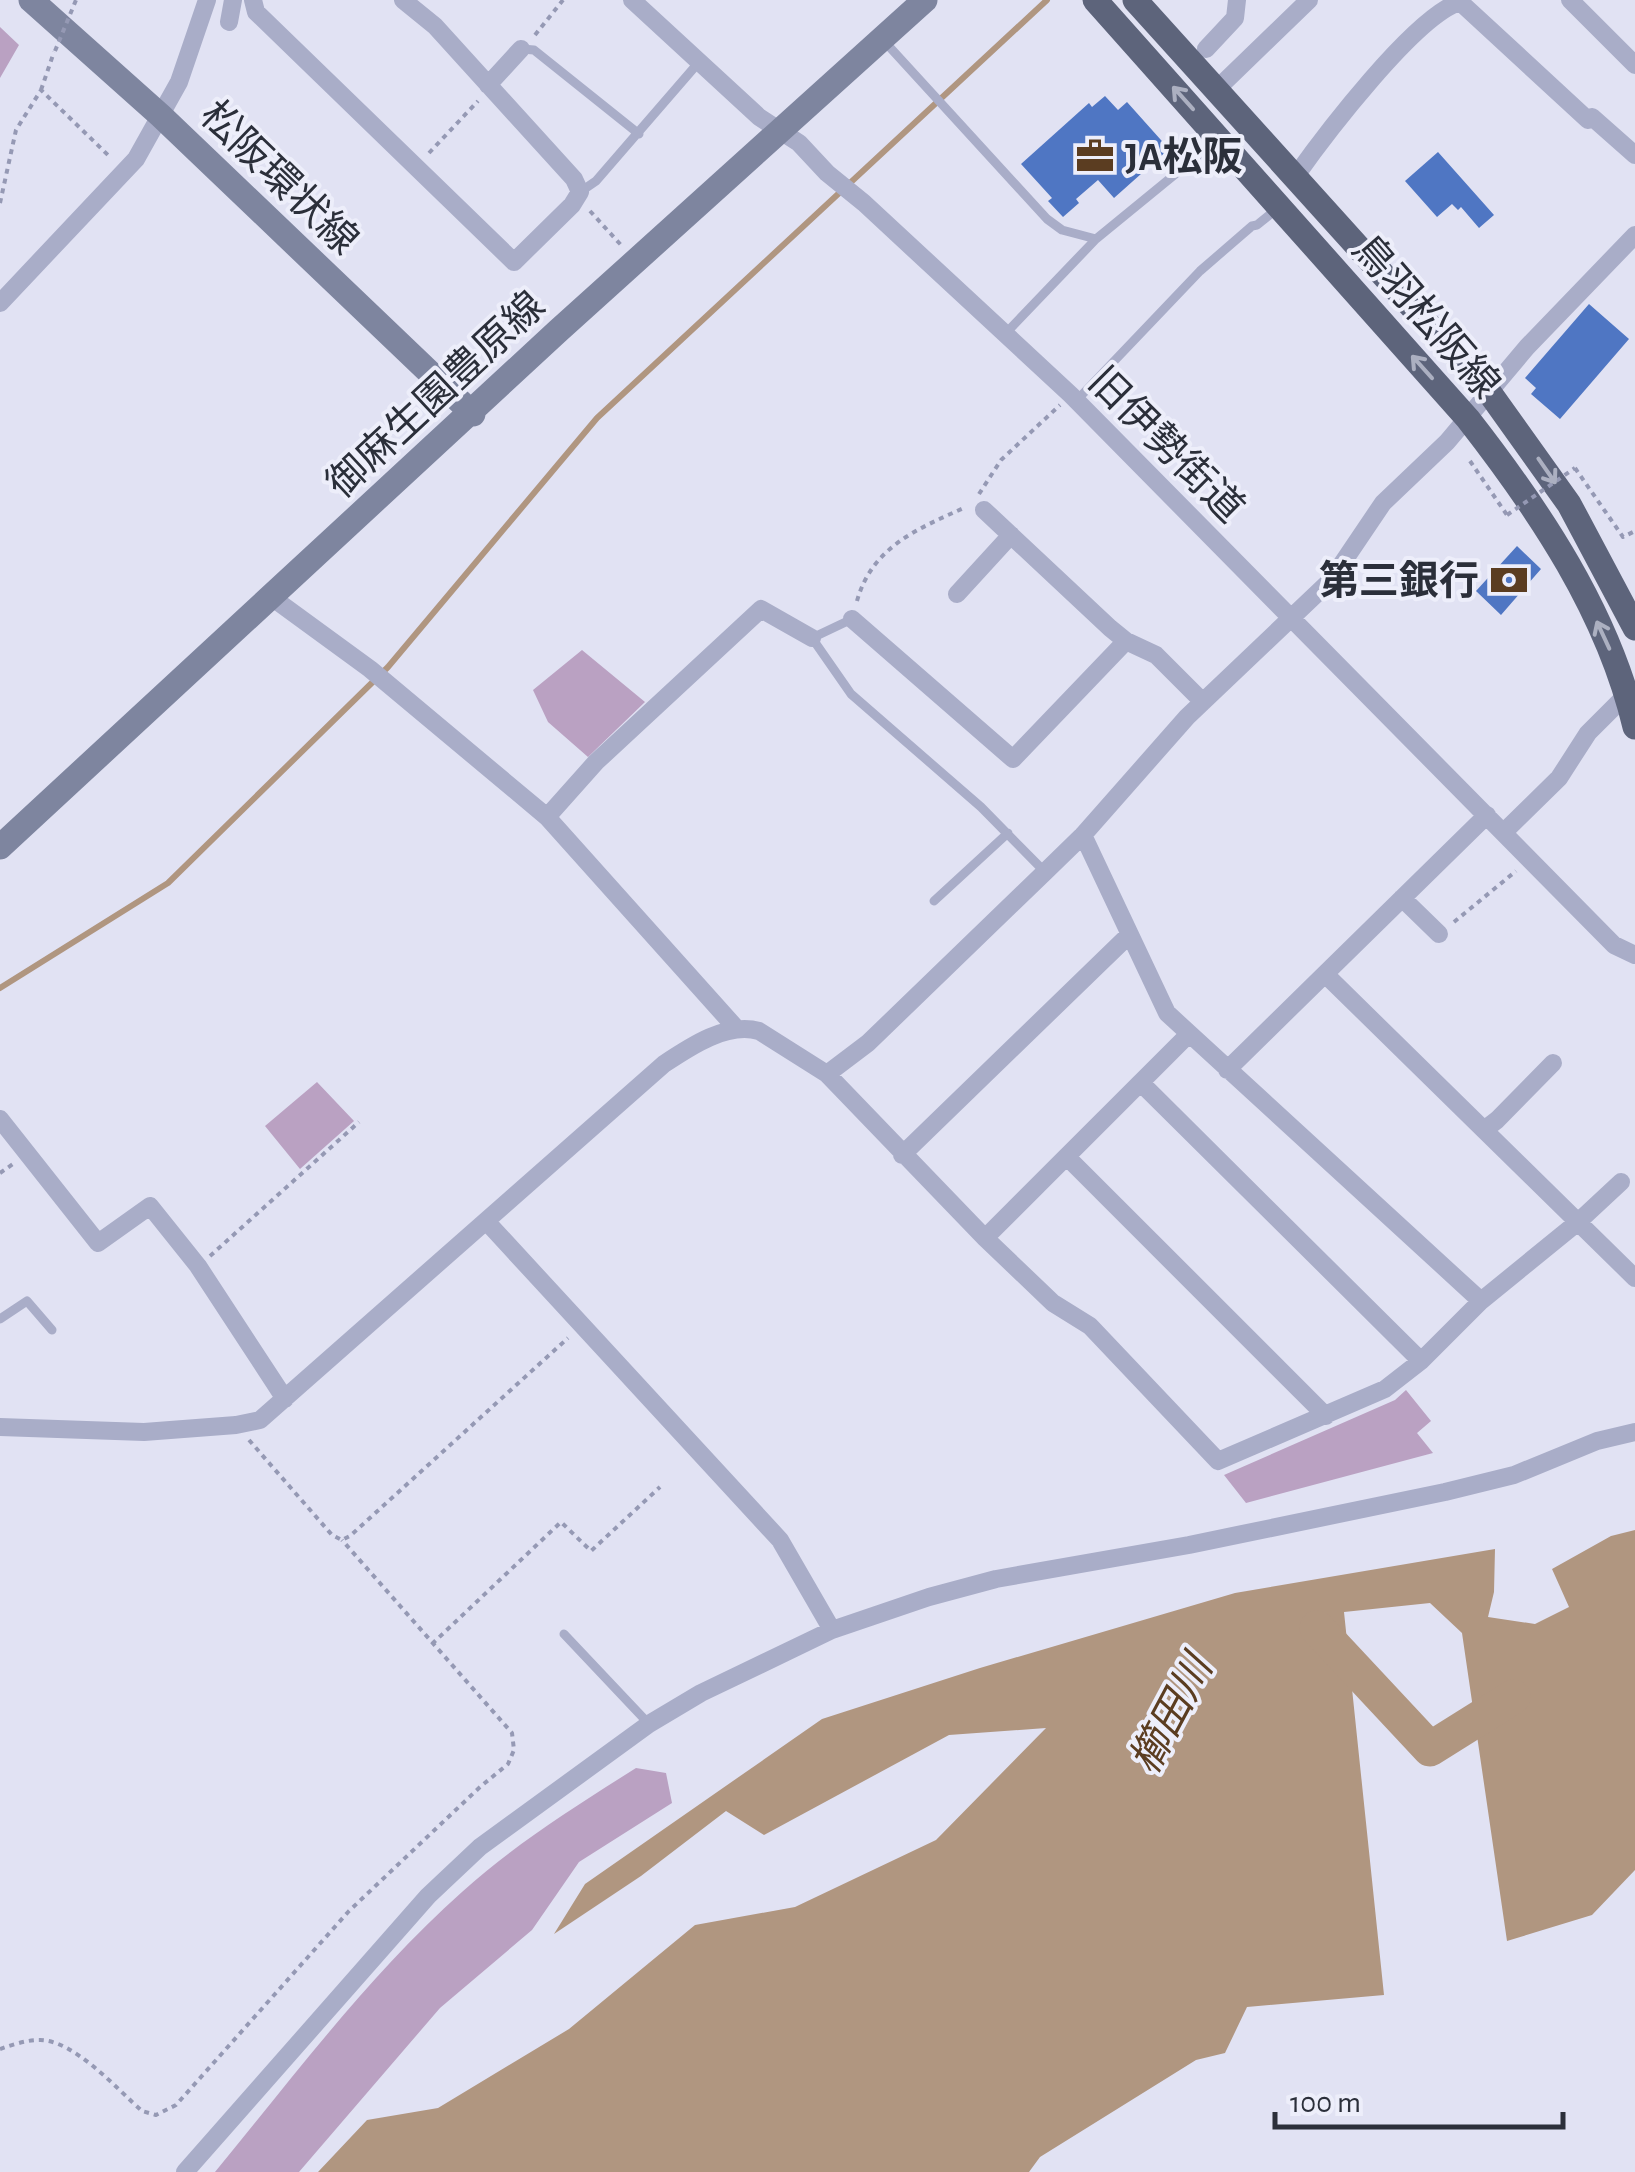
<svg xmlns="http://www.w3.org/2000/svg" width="1635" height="2172" font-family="'Alegreya Sans','Noto Sans JP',sans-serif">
<rect width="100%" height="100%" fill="#e1e2f3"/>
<path fill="#baa1c2" d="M 0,27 L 19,45 L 0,78 Z
M 582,650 L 645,702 L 588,757 L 548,722 L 533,690 Z
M 317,1082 L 354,1121 L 300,1169 L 265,1126 Z
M 1406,1390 L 1431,1421 L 1417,1433 L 1433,1453 L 1246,1503 L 1224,1475 L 1395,1400 Z
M 636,1768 L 666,1773 L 672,1803 L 579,1862 L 532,1930 L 440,2008 L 299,2172 L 215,2172 C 294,2076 369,1975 462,1892 C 515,1844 576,1806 636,1768 Z"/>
<path fill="#b09680" d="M 1635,1530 L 1635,1870 L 1592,1915 L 1507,1941 L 1462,1633 L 1430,1603 L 1344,1612 L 1384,1995 L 1247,2007 L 1225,2053 L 1196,2060 L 1040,2157 L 1029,2172 L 318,2172 L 367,2120 L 438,2108 L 569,2029 L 695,1925 L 795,1907 L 936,1840 L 1046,1728 L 949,1735 L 764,1835 L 726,1811 L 641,1876 L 554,1934 L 585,1884 L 822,1719 L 980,1668 L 1235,1593 L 1495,1549 L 1494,1592 L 1488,1617 L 1535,1624 L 1569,1607 L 1552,1569 L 1611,1536 Z"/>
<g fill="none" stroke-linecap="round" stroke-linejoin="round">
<path stroke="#b09680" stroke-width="6" d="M 0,988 L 168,883 L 388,667 L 597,418 L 1047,0"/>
<path stroke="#b09680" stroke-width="35" d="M 1317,1628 L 1430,1749 L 1513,1697"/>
</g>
<path fill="#4f76c3" d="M 1105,96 L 1118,110 L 1127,102 L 1169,149 L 1114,198 L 1098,180 L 1076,199 L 1079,203 L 1063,217 L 1048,201 L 1052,198 L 1021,164 L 1089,103 L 1092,107 Z
M 1438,152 L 1494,215 L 1479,228 L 1461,207 L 1458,210 L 1452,204 L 1437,217 L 1405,181 Z
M 1589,304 L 1629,339 L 1560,419 L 1531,394 L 1536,388 L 1525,378 Z
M 1517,546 L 1541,569 L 1501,615 L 1476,591 Z"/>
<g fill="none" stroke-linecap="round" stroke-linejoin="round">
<path stroke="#9599b4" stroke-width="4" stroke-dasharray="5 5" stroke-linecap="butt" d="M 535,35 L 563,0
M 41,90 L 54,52
M 429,153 L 478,101
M 0,203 L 16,130 L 41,90 L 110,157
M 590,211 L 621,245
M 1470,461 L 1507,515
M 1575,468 L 1623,537 L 1635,531
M 979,494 L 1001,460 L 1060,405
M 857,601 C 872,547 917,529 966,507
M 1454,922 L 1516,871
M 0,1173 L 13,1164
M 210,1256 L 359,1122
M 249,1440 L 332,1535 L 342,1540 L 350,1536 L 568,1338
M 432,1644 L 561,1522 L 591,1551 L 660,1487
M 0,2049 C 12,2045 26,2040 39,2040 C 73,2039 117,2089 142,2111 L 156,2115 L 176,2105 L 349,1911 L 480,1787 L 508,1764 L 514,1750 L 512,1733 L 342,1540"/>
<path stroke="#a9adc8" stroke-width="9" d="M 885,42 L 1047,219 L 1062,230 L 1096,239 L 1217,140
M 522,49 L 534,50 L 639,134
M 580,192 L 596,181 L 699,62
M 1005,334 L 1096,239
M 1077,400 L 1200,271 L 1252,226 L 1257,225 L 1278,208
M 852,619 L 812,638 L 851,694 L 981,807 L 1045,872
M 934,901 L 1008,833
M 0,1319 L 27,1301 L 52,1330
M 564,1634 L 649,1724"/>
<path stroke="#a9adc8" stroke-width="18" d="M 253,0 L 256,12 L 514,262 L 572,205 L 580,192 L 574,179 L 435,26 L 403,0
M 632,0 L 759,117 L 799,143 L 827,173 L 864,203 L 1071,395 L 1614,945 L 1635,955
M 1570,0 L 1635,65
M 229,22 L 233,0
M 1206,49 L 1235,18 L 1237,0
M 488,85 L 521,49
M 1216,90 L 1309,0
M 1295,177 C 1324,136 1415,16 1460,2 L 1588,120 L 1592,117 L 1635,155
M 0,303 L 136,159 L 179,82 L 207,0
M 984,510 L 1110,628 L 1126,641 L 1156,655 L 1203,702
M 957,594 L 1011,535
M 270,596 L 370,669 L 547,817 L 736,1028
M 852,619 L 1013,759 L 1126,641
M 547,817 L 596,762 L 761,609 L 812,638
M 1505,831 L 1559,778 L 1588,733 L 1630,691
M 1402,898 L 1439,934
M 1325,974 L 1635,1278
M 1227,1070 L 1487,815
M 827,1074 L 868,1043 L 1045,872 L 1083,835 L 1187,717 L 1331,580 L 1383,503 L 1447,442 L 1527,347 L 1635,235
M 1142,1084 L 1421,1361
M 0,1119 L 98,1243 L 150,1206 L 198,1266 L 285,1399
M 1484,1130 L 1497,1120 L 1553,1063
M 902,1155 L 1129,935
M 1068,1158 L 1326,1416
M 486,1221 L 780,1540 L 832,1630
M 985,1238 L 1188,1035
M 1481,1301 L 1578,1222 L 1621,1182
M 0,1427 L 144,1432 L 236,1425 L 260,1420 L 664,1064 C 691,1046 727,1022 759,1031 L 827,1074 L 985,1238 L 1053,1303 L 1090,1326 L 1218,1461 L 1385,1389 L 1421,1361 L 1481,1301 L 1167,1013 L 1083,835
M 185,2172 L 428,1896 L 480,1847 L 649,1724 L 701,1693 L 832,1630 L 929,1597 L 996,1579 L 1189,1545 L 1445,1492 L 1514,1475 L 1597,1441 L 1635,1432"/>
<path stroke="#7e859f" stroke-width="25" d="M 31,0 L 161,116 L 473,414
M 0,847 L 558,331 L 925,0"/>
<path stroke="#5d647b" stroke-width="25" d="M 1095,0 L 1468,419 C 1539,510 1608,612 1635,727
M 1135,0 L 1489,392 L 1569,504 L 1635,628"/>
<path stroke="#9599b4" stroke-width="4" stroke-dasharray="5 5" stroke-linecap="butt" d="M 55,51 L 76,0
M 1507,515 L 1575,468"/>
</g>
<defs><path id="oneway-shaft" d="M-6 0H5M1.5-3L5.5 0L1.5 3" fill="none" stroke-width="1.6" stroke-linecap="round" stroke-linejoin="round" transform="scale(2.5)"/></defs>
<g stroke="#acb0c1">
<use href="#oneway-shaft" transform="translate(1183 98) rotate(-132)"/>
<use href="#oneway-shaft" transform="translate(1422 367) rotate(-132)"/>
<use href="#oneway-shaft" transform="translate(1547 471) rotate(55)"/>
<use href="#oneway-shaft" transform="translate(1603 635) rotate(-115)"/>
</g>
<defs>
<g id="office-bare" transform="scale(3)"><path d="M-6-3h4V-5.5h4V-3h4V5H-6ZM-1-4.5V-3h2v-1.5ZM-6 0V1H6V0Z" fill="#5b3d21" stroke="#edeefa" stroke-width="2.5" paint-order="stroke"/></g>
<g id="bank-bare" transform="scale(3)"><path d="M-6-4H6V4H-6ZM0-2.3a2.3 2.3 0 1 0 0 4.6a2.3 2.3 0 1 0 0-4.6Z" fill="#5b3d21" stroke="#edeefa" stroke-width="2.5" paint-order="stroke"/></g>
</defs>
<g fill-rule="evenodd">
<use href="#office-bare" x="1095" y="156"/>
<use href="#bank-bare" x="1509" y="580"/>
</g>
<g text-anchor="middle" stroke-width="8" stroke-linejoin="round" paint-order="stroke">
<g font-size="40" font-weight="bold" fill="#2b2f3a" stroke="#edeefa" text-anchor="start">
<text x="1125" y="170">JA松阪</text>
<text x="1479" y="594" text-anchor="end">第三銀行</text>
</g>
<g font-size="40" fill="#2b2f3a" stroke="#edeefa">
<text transform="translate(280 177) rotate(44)" y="14">松阪環状線</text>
<text transform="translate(1427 316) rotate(49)" y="14">鳥羽松阪線</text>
<text transform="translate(435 394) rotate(-43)" y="14">御麻生園豊原線</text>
<text transform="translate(1167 444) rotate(45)" y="14">旧伊勢街道</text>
</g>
<g font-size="42" font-style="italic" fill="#5b3d21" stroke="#edeefa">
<text transform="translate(1170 1714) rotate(-62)" y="15">櫛田川</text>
</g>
</g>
<path d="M1275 2112v15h288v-15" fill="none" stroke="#2b2f3a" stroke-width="5"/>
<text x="1290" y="2112" font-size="30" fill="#2b2f3a" stroke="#edeefa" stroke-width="8" paint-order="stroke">100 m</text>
</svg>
